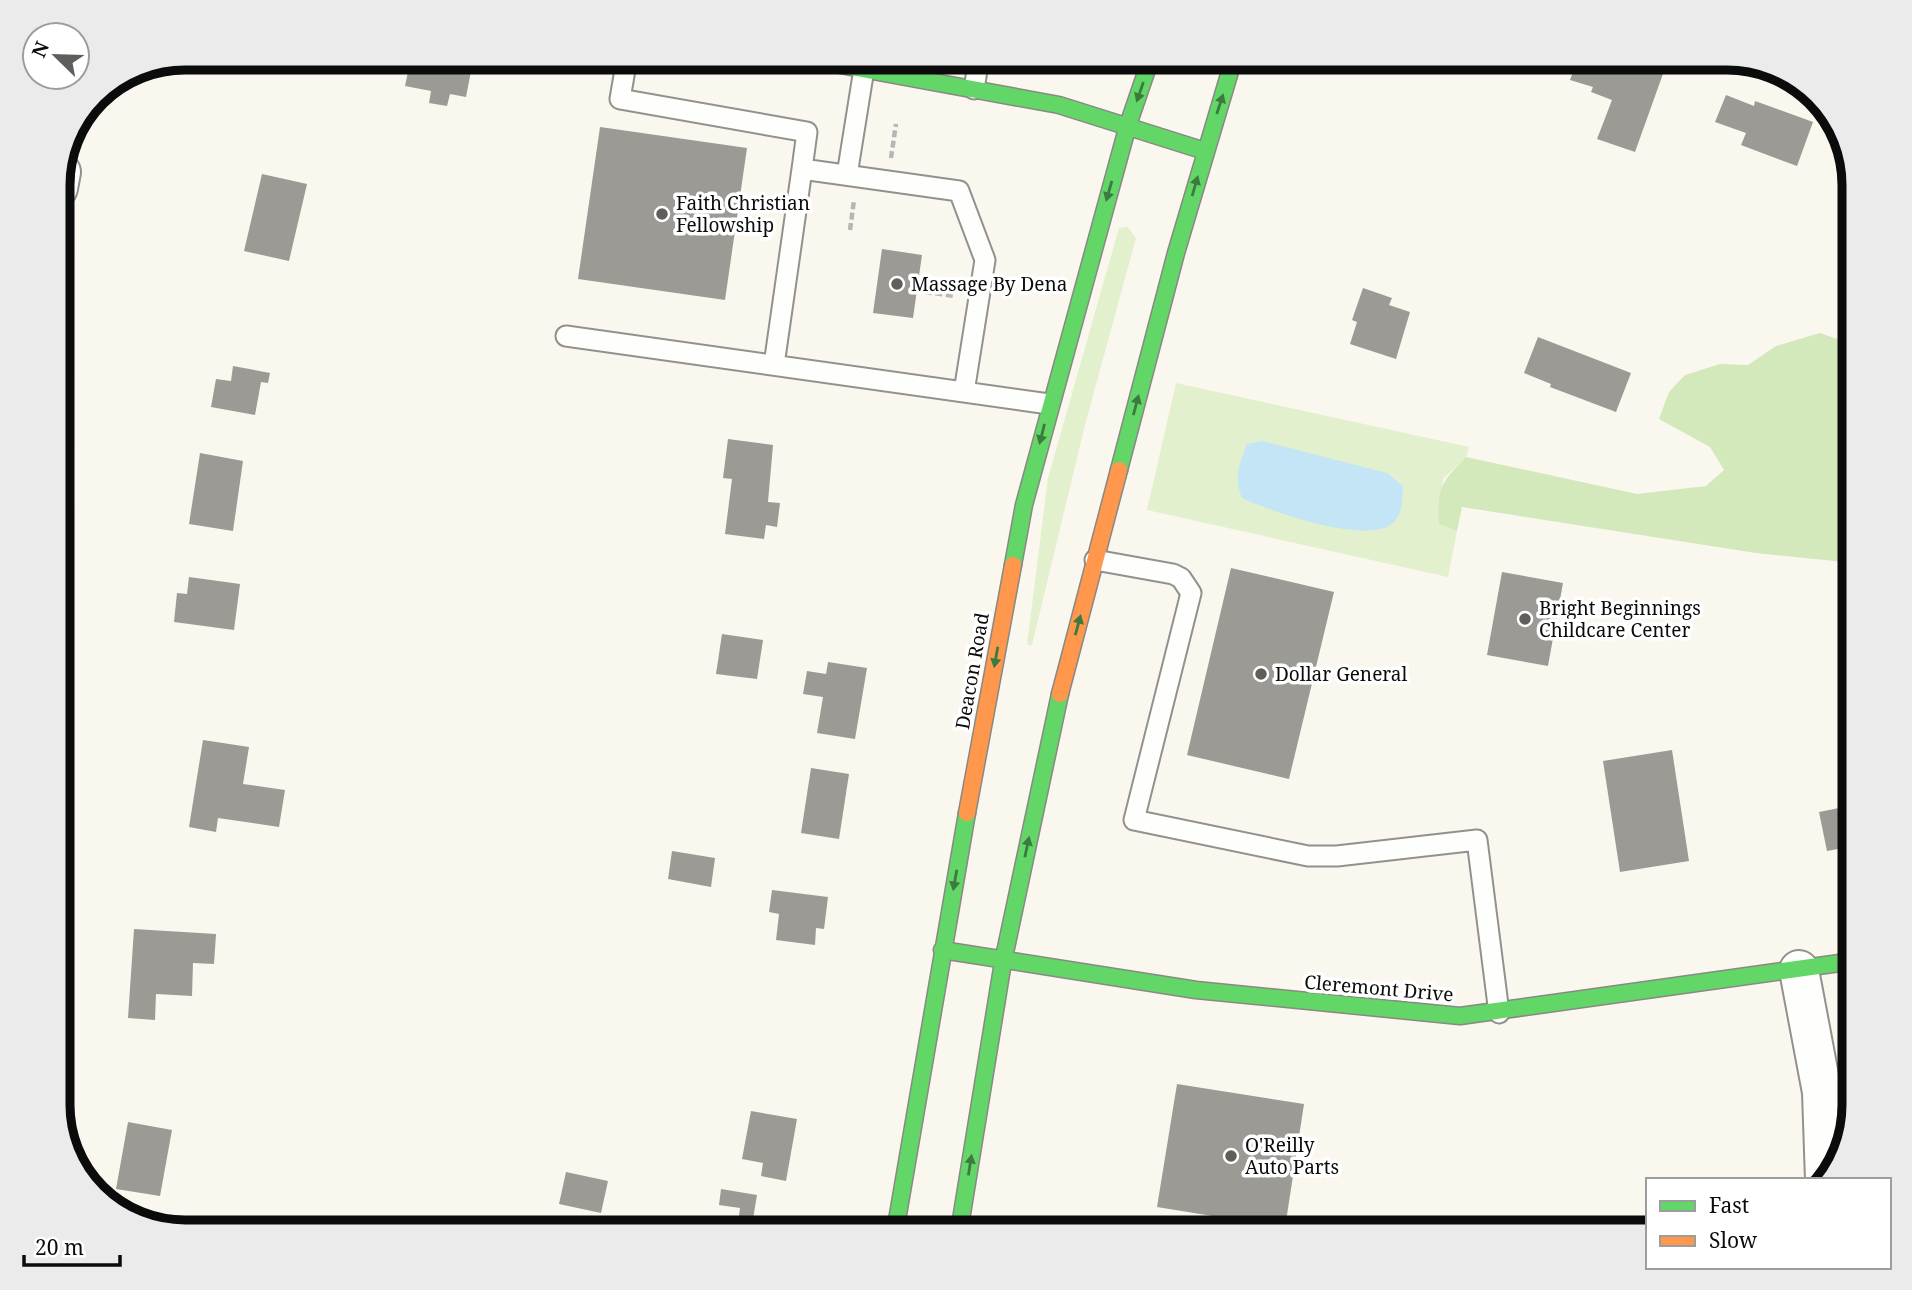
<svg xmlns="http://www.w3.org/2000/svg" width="1912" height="1290" font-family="'Noto Serif',serif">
<rect width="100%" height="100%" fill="#faf7ee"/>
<path fill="#e3f0cd" d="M 1128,227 L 1136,238 L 1085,425 L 1032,645 L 1027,645 L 1048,478 L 1119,228 Z
M 1176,383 L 1469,447 L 1466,457 L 1443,479 L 1439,524 L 1457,531 L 1448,577 L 1147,510 Z"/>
<path fill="#d3e8bb" d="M 1820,333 L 1854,345 L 1854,563 L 1756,553 L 1462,507 L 1457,531 L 1439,524 C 1437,488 1441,482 1466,457 L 1637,494 L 1706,486 L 1724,470 L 1710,447 L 1659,419 L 1669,392 L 1685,375 L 1720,364 L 1748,365 L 1776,346 Z"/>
<path fill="#c3e5f5" d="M 1262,441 L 1387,473 L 1403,486 C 1402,498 1403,513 1394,522 C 1370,547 1270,511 1242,498 C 1234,479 1239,463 1247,444 Z"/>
<path fill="#9c9a94" d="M 411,58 L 458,58 L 457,63 L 472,66 L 466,97 L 450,94 L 447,106 L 429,103 L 431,91 L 405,86 Z
M 1578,58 L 1627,58 L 1664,71 L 1635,152 L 1597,139 L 1612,100 L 1591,92 L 1593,87 L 1570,80 Z
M 1726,95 L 1754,106 L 1755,101 L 1813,122 L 1797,166 L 1741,145 L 1746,133 L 1715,122 Z
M 600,127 L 747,148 L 725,300 L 578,279 Z
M 262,174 L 307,184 L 289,261 L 244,251 Z
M 882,249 L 922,255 L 913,318 L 873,313 Z
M 1363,288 L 1392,298 L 1389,305 L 1410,312 L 1396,359 L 1350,344 L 1357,322 L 1352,320 Z
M 1538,337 L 1631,373 L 1616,412 L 1550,387 L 1551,384 L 1524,373 Z
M 233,366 L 270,373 L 268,383 L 261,382 L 255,415 L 211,407 L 216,379 L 231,381 Z
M 728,439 L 773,445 L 768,502 L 780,503 L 777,527 L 766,525 L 764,539 L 725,534 L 732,479 L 723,478 Z
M 200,453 L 243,461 L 233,531 L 189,524 Z
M 1231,568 L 1334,592 L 1289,779 L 1187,755 Z
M 1502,572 L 1563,583 L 1548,666 L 1487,655 Z
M 189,577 L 240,584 L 234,630 L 174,622 L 177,593 L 187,594 Z
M 722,634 L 763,640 L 757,679 L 716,674 Z
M 828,662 L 867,668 L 855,739 L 817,733 L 823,697 L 803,694 L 807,671 L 826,674 Z
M 203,740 L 249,747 L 243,784 L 285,790 L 279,827 L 218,818 L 216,832 L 189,827 Z
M 1672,750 L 1689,861 L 1620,872 L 1603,761 Z
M 811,768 L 849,774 L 839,839 L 801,833 Z
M 1854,805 L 1854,846 L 1827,851 L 1819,812 Z
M 672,851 L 715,858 L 711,887 L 668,879 Z
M 772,890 L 828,897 L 824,929 L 816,928 L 815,945 L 776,940 L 779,914 L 769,912 Z
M 134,929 L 216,934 L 214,964 L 193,963 L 192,996 L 156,994 L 155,1020 L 128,1018 Z
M 1177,1084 L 1304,1104 L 1285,1228 L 1157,1207 Z
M 751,1111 L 797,1119 L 786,1181 L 761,1176 L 763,1163 L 742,1159 Z
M 128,1122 L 172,1130 L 160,1196 L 116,1189 Z
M 566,1172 L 608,1181 L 601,1213 L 559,1204 Z
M 721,1189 L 757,1195 L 752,1225 L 783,1230 L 783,1232 L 730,1232 L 732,1222 L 738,1224 L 740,1208 L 719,1205 Z"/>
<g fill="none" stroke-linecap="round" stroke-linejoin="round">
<g stroke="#93918d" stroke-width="23">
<path id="lane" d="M 627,58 L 620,99 L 807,132 L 802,169
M 974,89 L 979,58
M 847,175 L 864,69
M 566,336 L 1049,404
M 774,365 L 802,169 L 959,191 L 985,260 L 964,392
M 1095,560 L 1173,574 L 1181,578 L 1191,593 L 1134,820 L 1308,856 L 1337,856 L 1477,840 L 1499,1013"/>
</g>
<g stroke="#93918d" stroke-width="42">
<path id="street" d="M 58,188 L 61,172
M 1799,970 L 1822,1092 L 1825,1180"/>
</g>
<g stroke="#898884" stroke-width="19">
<path id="fast" d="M 802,58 L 1059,105 L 1205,151
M 1119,470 L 1176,253 L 1234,58
M 1013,565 L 1024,505 L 1128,125 L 1151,58
M 942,950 L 1196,990 L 1460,1016 L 1854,961
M 895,1232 L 967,813
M 959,1232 L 1003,962 L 1060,694"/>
</g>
<g stroke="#898884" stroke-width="19">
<path id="slow" d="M 1060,694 L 1119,470
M 967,813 L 1013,565"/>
</g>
<path stroke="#b7b6b5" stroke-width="4.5" stroke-dasharray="7 3.5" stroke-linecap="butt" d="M 891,158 L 896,124
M 850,230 L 854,200
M 925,292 L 955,296"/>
<use href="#lane" stroke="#fefefc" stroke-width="19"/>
<use href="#street" stroke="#fefefc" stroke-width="38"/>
<use href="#fast" stroke="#63d668" stroke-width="16"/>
<use href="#slow" stroke="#ff974d" stroke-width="16"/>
</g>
<defs><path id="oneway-solid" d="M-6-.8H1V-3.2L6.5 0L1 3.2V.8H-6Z" transform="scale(1.75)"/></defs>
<g fill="#3b7b3e">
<use href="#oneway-solid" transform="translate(1140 92) rotate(109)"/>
<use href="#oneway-solid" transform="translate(1220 104) rotate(-72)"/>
<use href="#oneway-solid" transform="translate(1195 186) rotate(-74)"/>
<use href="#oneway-solid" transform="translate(1109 191) rotate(106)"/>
<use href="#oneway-solid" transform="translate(1136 405) rotate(-75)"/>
<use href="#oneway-solid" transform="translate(1042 434) rotate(104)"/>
<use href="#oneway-solid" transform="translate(1078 625) rotate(-75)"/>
<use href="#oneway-solid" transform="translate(996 657) rotate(100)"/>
<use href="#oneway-solid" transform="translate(1027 847) rotate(-78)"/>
<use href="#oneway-solid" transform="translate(955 880) rotate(100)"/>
<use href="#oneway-solid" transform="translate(970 1165) rotate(-81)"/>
</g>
<g fill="#5f5e5a" stroke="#fff" stroke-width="2.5">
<circle cx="662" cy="214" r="7"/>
<circle cx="897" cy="284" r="7"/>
<circle cx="1525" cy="619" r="7"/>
<circle cx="1261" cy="674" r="7"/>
<circle cx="1231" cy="1156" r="7"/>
</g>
<g text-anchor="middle" stroke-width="7" stroke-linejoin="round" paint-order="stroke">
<g font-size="19" fill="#0b0b0b" stroke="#fff" text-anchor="start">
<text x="676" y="210">Faith Christian<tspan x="676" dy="22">Fellowship</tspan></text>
<text x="911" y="291">Massage By Dena</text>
<text x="1539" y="615">Bright Beginnings<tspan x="1539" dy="22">Childcare Center</tspan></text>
<text x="1275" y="681">Dollar General</text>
<text x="1245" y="1152">O'Reilly<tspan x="1245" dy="22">Auto Parts</tspan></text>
</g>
<g font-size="19" fill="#0b0b0b" stroke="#fff">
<text transform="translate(972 671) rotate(-80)" y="7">Deacon Road</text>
<text transform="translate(1379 988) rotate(5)" y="7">Cleremont Drive</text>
</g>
</g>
<path d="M0 0H1912V1290H0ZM185 70H1727A115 115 0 0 1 1842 185V1105A115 115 0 0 1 1727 1220H185A115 115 0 0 1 70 1105V185A115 115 0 0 1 185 70Z" fill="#ebebeb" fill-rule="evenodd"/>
<path fill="none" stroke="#0b0b0b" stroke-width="9" d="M185 70H1727A115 115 0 0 1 1842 185V1105A115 115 0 0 1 1727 1220H185A115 115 0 0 1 70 1105V185A115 115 0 0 1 185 70Z"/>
<rect x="1646" y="1178" width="245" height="91" fill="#ffffff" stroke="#9d9d9d" stroke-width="2"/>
<rect x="1660" y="1201" width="35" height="10" fill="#63d668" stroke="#9d9d9d" stroke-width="2"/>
<text x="1709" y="1213" font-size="21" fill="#0b0b0b">Fast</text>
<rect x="1660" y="1236" width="35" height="10" fill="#ff974d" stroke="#9d9d9d" stroke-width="2"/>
<text x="1709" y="1248" font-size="21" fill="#0b0b0b">Slow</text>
<g transform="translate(56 56) rotate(293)"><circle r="33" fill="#ffffff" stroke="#9d9d9d" stroke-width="2"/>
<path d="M0-5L12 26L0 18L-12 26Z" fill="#5f5e5a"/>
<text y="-10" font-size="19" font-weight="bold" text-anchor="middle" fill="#0b0b0b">N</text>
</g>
<path d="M24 1255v10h96v-10" fill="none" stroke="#0b0b0b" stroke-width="3.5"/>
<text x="35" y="1255" font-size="21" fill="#0b0b0b" stroke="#ffffff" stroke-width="5" paint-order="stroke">20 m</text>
</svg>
